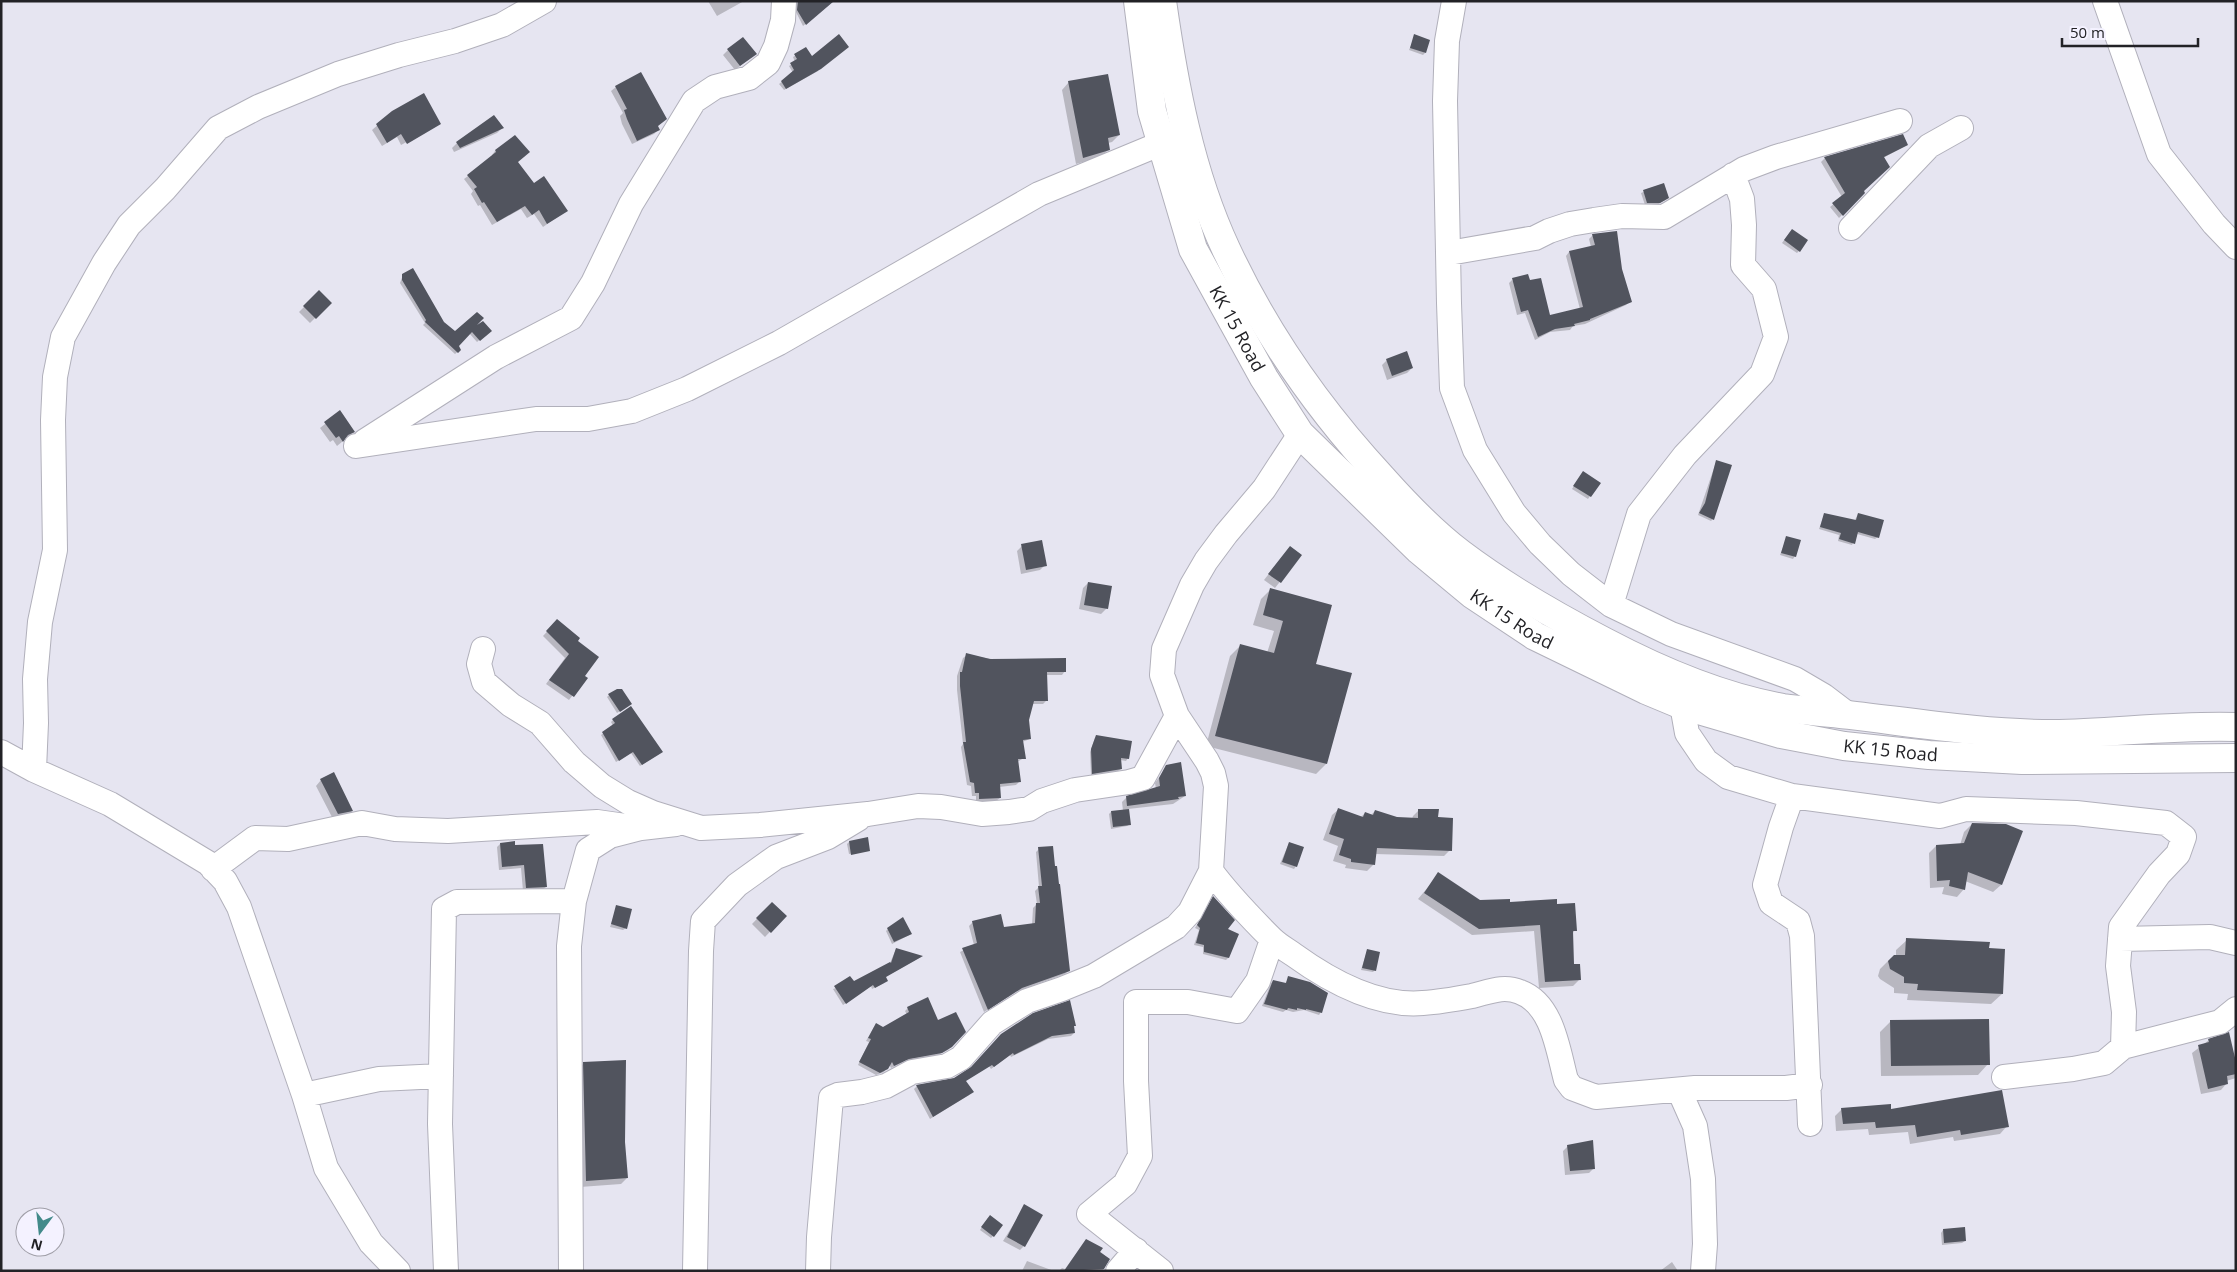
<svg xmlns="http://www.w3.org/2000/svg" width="2237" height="1272" font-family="'Open Sans',sans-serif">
<rect width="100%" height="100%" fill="#e6e5f1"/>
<path fill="#0003" d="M 708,1 L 744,1 L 717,16 Z
M 795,1 L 834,1 L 803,26 L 796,12 Z
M 1415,36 L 1425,53 L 1423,55 L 1409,50 Z
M 806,49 L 818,71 L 784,90 L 779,84 L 793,73 L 789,66 L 795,62 L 793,57 Z
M 728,50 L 755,54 L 735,70 L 723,55 Z
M 1069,82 L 1119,135 L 1112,142 L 1108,143 L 1109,149 L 1101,157 L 1076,164 L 1062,90 Z
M 616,87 L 657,127 L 658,130 L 654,134 L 632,144 L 622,124 L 620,116 L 623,113 L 611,91 Z
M 393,112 L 440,124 L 401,145 L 397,137 L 382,146 L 372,130 Z
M 502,128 L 497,133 L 454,152 L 452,148 L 457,143 Z
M 1902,136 L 1907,145 L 1883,158 L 1863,192 L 1864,193 L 1839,218 L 1830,207 L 1842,197 L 1821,162 L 1825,158 Z
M 495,151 L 517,162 L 534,184 L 566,211 L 543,227 L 534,214 L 527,218 L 521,209 L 492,225 L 480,205 L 478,206 L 471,194 L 473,191 L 464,179 L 493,157 L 492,155 Z
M 1664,184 L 1665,200 L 1657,205 L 1645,205 L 1641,193 Z
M 1790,232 L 1799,251 L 1797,253 L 1782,243 Z
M 1593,235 L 1621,270 L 1630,301 L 1626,305 L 1585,324 L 1573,326 L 1570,330 L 1550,332 L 1535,340 L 1525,313 L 1517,315 L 1509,283 L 1512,280 L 1550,316 L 1580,309 L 1566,256 L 1569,252 L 1591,247 L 1589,239 Z
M 403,275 L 443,322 L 455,333 L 472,329 L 490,331 L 477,342 L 469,333 L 457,346 L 460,350 L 455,354 L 423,325 L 425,323 L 400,283 Z
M 319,292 L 330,303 L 310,323 L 299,312 Z
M 1387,360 L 1412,368 L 1407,373 L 1387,380 L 1382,365 Z
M 340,412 L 354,432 L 337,446 L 333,440 L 330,442 L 320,428 Z
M 1716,462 L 1713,519 L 1711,521 L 1698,515 Z
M 1581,475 L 1599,483 L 1588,499 L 1572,489 Z
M 1858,514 L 1878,537 L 1875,539 L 1857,534 L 1852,545 L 1838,541 L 1839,535 L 1819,529 L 1824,515 L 1854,522 Z
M 1787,537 L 1795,556 L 1793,559 L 1780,555 Z
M 1022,546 L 1045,565 L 1040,570 L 1021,574 L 1017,551 Z
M 1290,547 L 1301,555 L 1275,588 L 1264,580 Z
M 1088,583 L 1107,608 L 1101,614 L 1079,609 L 1083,588 Z
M 1271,589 L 1315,664 L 1326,764 L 1316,774 L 1206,746 L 1230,656 L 1240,646 L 1267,653 L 1274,631 L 1253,625 L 1261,599 Z
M 557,621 L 576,642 L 583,676 L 586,678 L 569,700 L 546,684 L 565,658 L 543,636 Z
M 967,655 L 1065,671 L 1062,675 L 1046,675 L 1046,701 L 1043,704 L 1032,704 L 1028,720 L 1030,739 L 1022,742 L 1024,758 L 1017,762 L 1019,782 L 1016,785 L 999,787 L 1000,798 L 996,801 L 976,802 L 976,796 L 972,796 L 971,786 L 967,785 L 961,747 L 963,744 L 957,690 L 957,676 L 963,658 Z
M 609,695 L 628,706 L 617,713 L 607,697 Z
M 613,720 L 659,754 L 640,766 L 631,753 L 616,762 L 601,735 L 613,726 L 611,722 Z
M 1095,738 L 1128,758 L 1126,761 L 1120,760 L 1121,769 L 1118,771 L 1091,775 L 1090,752 Z
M 1167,766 L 1185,796 L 1173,804 L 1128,809 L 1130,824 L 1127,826 L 1111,829 L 1109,814 L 1111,812 L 1123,811 L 1122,802 L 1126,798 L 1156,789 L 1155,783 Z
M 321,780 L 352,811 L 347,816 L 333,819 L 316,786 Z
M 1339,809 L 1361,817 L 1365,813 L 1371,815 L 1375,811 L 1397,819 L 1412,819 L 1413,816 L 1419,810 L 1437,818 L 1450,850 L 1444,856 L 1375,854 L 1373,865 L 1367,871 L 1345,868 L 1346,865 L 1333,861 L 1338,846 L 1323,840 L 1332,815 Z
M 1972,824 L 2001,885 L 1993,892 L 1965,881 L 1964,889 L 1957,897 L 1942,894 L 1944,887 L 1930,888 L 1929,853 L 1936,846 L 1960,845 L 1964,832 Z
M 867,838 L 869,851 L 868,851 L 849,854 L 847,844 L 849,842 Z
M 1289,843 L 1296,866 L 1294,869 L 1280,864 Z
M 500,844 L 514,847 L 546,887 L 542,890 L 523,891 L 521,868 L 499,870 L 497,847 Z
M 1039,849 L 1068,971 L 1065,974 L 1018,991 L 984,1012 L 960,952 L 974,945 L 969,926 L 973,922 L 1003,928 L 1032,925 L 1033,908 L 1037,904 L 1035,891 L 1039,887 L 1036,852 Z
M 1439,874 L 1480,901 L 1556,905 L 1575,930 L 1572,934 L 1573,965 L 1579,980 L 1573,986 L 1539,988 L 1534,931 L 1472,935 L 1418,899 Z
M 1212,900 L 1226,930 L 1228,958 L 1226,960 L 1203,954 L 1203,947 L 1194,945 L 1199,930 L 1195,928 Z
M 772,903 L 785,916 L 765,937 L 752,924 Z
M 617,906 L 626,928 L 623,930 L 610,927 Z
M 888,929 L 911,934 L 892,944 L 886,931 Z
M 1907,940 L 1988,949 L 2002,994 L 1991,1004 L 1907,1000 L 1908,994 L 1894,993 L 1894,988 L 1880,979 L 1878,976 L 1880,969 L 1891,958 L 1896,956 L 1896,950 Z
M 896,949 L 921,957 L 885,977 L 884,983 L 872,989 L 871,986 L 843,1005 L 833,989 L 854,982 L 890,963 Z
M 1367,951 L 1375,970 L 1373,972 L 1361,970 Z
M 1289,977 L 1321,1012 L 1319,1015 L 1304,1010 L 1293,1012 L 1286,1010 L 1283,1012 L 1262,1006 L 1271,983 L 1273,981 L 1285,984 Z
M 908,1008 L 964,1032 L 948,1050 L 938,1055 L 906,1061 L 891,1068 L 889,1064 L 884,1072 L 876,1075 L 858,1065 L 869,1042 L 866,1041 L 874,1027 L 876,1025 L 883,1028 L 907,1015 L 905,1011 Z
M 1034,1015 L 1074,1033 L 1071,1036 L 1048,1039 L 1011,1057 L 1010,1055 L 991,1069 L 989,1066 L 965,1081 L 969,1095 L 930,1119 L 914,1089 L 917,1086 L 954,1079 L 971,1069 Z
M 1891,1021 L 1988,1064 L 1978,1075 L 1881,1076 L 1880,1032 Z
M 2209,1040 L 2236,1059 L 2236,1078 L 2226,1081 L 2227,1083 L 2221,1090 L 2201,1094 L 2192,1053 Z
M 625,1062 L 624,1142 L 627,1178 L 621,1184 L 580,1187 L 578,1069 L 584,1063 Z
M 1842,1109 L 2007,1126 L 2000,1134 L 1954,1141 L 1953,1137 L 1910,1144 L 1908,1132 L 1869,1135 L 1868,1129 L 1836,1131 L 1835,1116 Z
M 1568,1146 L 1594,1168 L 1589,1173 L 1565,1175 L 1563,1151 Z
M 1025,1206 L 1024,1246 L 1020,1250 L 1003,1241 Z
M 988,1218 L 993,1236 L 991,1238 L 980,1230 Z
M 1943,1230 L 1965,1241 L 1962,1243 L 1942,1245 L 1941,1233 Z
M 1086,1240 L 1109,1259 L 1102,1271 L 1059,1271 L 1062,1268 L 1065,1269 Z
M 1027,1261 L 1054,1271 L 1022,1271 Z
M 1672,1262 L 1678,1271 L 1660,1271 Z"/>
<path fill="#51545e" d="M 798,1 L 834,1 L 806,25 L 797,10 Z
M 839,34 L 849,47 L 821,69 L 786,89 L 781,81 L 794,70 L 790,63 L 797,59 L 794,54 L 806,47 L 812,56 Z
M 1414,34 L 1430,40 L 1426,53 L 1410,48 Z
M 743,37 L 757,54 L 740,66 L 727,49 Z
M 641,72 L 667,119 L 658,126 L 660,130 L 637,141 L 627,119 L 624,110 L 627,109 L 615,86 Z
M 1108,74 L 1120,135 L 1108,138 L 1110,150 L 1083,158 L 1068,81 Z
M 424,93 L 441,124 L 407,144 L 401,134 L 387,143 L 376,124 L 392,111 Z
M 494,115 L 504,128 L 460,148 L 456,142 Z
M 1903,134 L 1908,145 L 1884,157 L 1890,167 L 1864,191 L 1865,193 L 1843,216 L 1832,203 L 1845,193 L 1824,157 Z
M 515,135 L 530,152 L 518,162 L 534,183 L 544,176 L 568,211 L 547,224 L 539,210 L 532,215 L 525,206 L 497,222 L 484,202 L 482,203 L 474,189 L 477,187 L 467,175 L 496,152 L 495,150 Z
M 1664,183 L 1669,198 L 1660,203 L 1647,203 L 1643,190 Z
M 1792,229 L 1808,240 L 1800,252 L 1784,240 Z
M 1617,231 L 1622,269 L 1632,302 L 1590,319 L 1590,320 L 1574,324 L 1575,326 L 1555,329 L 1538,337 L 1528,310 L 1521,312 L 1512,278 L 1528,274 L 1530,280 L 1541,278 L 1550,315 L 1583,307 L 1569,251 L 1595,245 L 1592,234 Z
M 413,268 L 444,322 L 455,331 L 477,312 L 484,318 L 477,325 L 483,321 L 492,331 L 480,341 L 472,332 L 459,346 L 461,350 L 458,353 L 425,322 L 426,320 L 402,280 L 402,274 Z
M 319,290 L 332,303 L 316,319 L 303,306 Z
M 1407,351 L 1413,368 L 1392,376 L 1386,359 Z
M 340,410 L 355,432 L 348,435 L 343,442 L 339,436 L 336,438 L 324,422 Z
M 1716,460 L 1732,465 L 1714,520 L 1699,513 L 1705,503 Z
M 1583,471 L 1601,483 L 1591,497 L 1573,486 Z
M 1824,513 L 1856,520 L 1858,513 L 1884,520 L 1879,538 L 1858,532 L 1855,544 L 1839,539 L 1841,533 L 1820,527 Z
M 1786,536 L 1801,540 L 1796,557 L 1781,553 Z
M 1042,540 L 1047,566 L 1026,570 L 1021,544 Z
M 1290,546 L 1302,555 L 1281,583 L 1268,574 Z
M 1088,582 L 1112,586 L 1108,609 L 1084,605 Z
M 1270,588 L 1332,605 L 1316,664 L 1352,673 L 1327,764 L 1215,736 L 1240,644 L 1274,653 L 1283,621 L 1263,615 Z
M 557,619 L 580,638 L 578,641 L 599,657 L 585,676 L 588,678 L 574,697 L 549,680 L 569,654 L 546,631 Z
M 966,653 L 990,659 L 1066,658 L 1066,672 L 1047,672 L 1048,701 L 1034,701 L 1029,720 L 1031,739 L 1023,740 L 1026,759 L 1018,759 L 1021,782 L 1000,784 L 1001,798 L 979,799 L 979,793 L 975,793 L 974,783 L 970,782 L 963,742 L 966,742 L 960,686 L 960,672 L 962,672 Z
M 617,689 L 622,689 L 632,704 L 620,712 L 608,694 Z
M 631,706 L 663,752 L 642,765 L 633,752 L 619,761 L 602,732 L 615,723 L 612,719 Z
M 1096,735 L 1132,741 L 1129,759 L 1121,758 L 1122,769 L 1092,774 L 1091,749 Z
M 1181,762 L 1186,796 L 1178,797 L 1179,799 L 1127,806 L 1126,796 L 1160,786 L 1159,778 L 1166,765 Z
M 334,772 L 353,811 L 338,814 L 320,779 Z
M 1338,808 L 1363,817 L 1365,812 L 1373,815 L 1375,810 L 1397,817 L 1418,818 L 1418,809 L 1439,809 L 1438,817 L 1453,818 L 1452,851 L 1377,848 L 1375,865 L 1351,862 L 1351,859 L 1339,855 L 1344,839 L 1329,834 Z
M 1129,809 L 1131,825 L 1113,827 L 1111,811 Z
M 1972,823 L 2006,824 L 2023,831 L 2002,885 L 1968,872 L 1965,890 L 1949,886 L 1950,880 L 1937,881 L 1936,845 L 1964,843 Z
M 868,837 L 870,851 L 851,855 L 849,841 Z
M 515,841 L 515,845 L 543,844 L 547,887 L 526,888 L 524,865 L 502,867 L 500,843 Z
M 1289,842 L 1304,847 L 1297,867 L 1282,862 Z
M 1053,846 L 1055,866 L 1057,866 L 1059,884 L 1060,884 L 1070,971 L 1022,988 L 988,1010 L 962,948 L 977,943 L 972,921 L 1001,914 L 1004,927 L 1035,923 L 1036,903 L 1040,903 L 1038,886 L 1042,886 L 1038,847 Z
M 1438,872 L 1480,900 L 1510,899 L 1510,902 L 1557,899 L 1557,904 L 1575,903 L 1577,931 L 1573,931 L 1574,964 L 1580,964 L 1581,980 L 1545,982 L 1540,925 L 1479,929 L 1424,893 Z
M 1213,896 L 1235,920 L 1228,929 L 1239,934 L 1229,958 L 1204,952 L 1204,945 L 1196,943 L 1200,928 L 1197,925 Z
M 772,902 L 787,916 L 771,933 L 756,918 Z
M 616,905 L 632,909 L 627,929 L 611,924 Z
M 903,917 L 912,934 L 894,942 L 887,928 Z
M 1906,938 L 1990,942 L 1989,948 L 2005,949 L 2003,994 L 1917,990 L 1918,984 L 1904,983 L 1904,977 L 1890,969 L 1888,961 L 1894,955 L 1905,955 Z
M 896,948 L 923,956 L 886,977 L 888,981 L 875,988 L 873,985 L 846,1004 L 834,986 L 850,976 L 854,981 L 890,962 L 891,963 Z
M 1367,949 L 1380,952 L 1376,971 L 1362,968 Z
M 1288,976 L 1310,982 L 1328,993 L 1322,1013 L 1306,1009 L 1306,1010 L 1297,1008 L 1297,1010 L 1288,1008 L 1287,1010 L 1264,1004 L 1273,980 L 1286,983 Z
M 928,997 L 938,1020 L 956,1012 L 966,1032 L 952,1047 L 942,1053 L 909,1059 L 894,1066 L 892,1062 L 888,1069 L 880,1073 L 859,1062 L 871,1039 L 868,1038 L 876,1023 L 883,1027 L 909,1012 L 907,1007 Z
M 1070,1000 L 1076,1026 L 1074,1026 L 1075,1033 L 1052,1036 L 1014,1055 L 1013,1053 L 994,1067 L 992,1065 L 966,1081 L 974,1092 L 933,1117 L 916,1085 L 954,1078 L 971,1067 L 1001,1034 L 1033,1013 Z
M 1989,1019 L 1990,1065 L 1891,1066 L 1890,1020 Z
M 2229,1032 L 2236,1062 L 2236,1074 L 2227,1076 L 2228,1084 L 2208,1089 L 2198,1045 L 2209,1042 L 2208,1039 Z
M 626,1060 L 625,1142 L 628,1178 L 586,1181 L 583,1062 Z
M 2002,1090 L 2009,1127 L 1961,1135 L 1960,1130 L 1917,1137 L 1915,1125 L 1876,1128 L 1875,1122 L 1843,1124 L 1841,1108 L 1891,1104 L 1891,1109 Z
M 1593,1140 L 1595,1169 L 1570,1171 L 1567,1145 Z
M 1024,1204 L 1043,1215 L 1025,1247 L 1007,1237 Z
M 990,1215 L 1003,1225 L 994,1237 L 981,1227 Z
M 1965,1227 L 1966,1241 L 1944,1243 L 1943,1229 Z
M 1086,1239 L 1103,1248 L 1100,1252 L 1110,1259 L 1104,1269 L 1064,1271 Z"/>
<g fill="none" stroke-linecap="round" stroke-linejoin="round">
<g stroke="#b1b0bb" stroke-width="26">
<path id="minor" d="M 1454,1 L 1447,41 L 1445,101 L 1449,303 L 1452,388 L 1475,450 L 1514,513 L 1540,544 L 1571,574 L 1611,605 L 1671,634 L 1795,679 L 1824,696 L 1849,715
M 2105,1 L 2159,154 L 2214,224 L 2236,247
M 1851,228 L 1929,146 L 1961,128
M 1449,253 L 1535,238 L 1549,231 L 1570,224 L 1594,220 L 1622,216 L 1664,217 L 1744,169 L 1776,157 L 1900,121
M 1300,434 L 1264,489 L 1226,534 L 1206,561 L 1192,585 L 1164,649 L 1162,675 L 1177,716 L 1207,761 L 1213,773 L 1216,786 L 1211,871 C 1228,894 1252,919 1272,939 C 1278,945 1287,950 1294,955 C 1330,981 1377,1007 1423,1003 C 1439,1002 1456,999 1472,996 C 1489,992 1503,985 1520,992 C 1553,1004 1558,1051 1566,1080 L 1572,1088 L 1596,1097 L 1695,1088 L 1786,1088 L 1810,1085
M 365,441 L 496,357 L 571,318 L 593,283 L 631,204 L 694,101 L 715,87 L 749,78 L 768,63 L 776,46 L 783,20 L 784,1
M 356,446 L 536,419 L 588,419 L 632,411 L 687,389 L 779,343 L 1039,194 L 1162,143
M 1611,605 L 1639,514 L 1685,455 L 1762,374 L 1776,337 L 1764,289 L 1743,265 L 1744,225 L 1742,199 L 1733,175
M 483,649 L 479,664 L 484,682 L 511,705 L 540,723 L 574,762 L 602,786 L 628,802 L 653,813 L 701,828 L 760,825 L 868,814 L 918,806 L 941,807 L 982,814 L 1009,812 L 1029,809 L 1042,801 L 1075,790 L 1129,782 L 1143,778 L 1177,716
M 1682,705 L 1687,733 L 1706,761 L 1728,777 L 1792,796 L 1940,816 L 1966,809 L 2076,813 L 2166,823 L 2184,837 L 2178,854 L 2159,874 L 2121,927 L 2118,966 L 2124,1012 L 2123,1047 L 2104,1063 L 2073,1069 L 2004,1077
M 1,752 L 34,770 L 110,804 L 208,863 L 225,881 L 239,907 L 304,1095 L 326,1168 L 371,1243 L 398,1271
M 34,770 L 36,723 L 35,679 L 40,622 L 55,550 L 53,420 L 55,377 L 63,337 L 104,263 L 129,225 L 165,189 L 218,128 L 258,107 L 338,74 L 399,55 L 455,41 L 502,25 L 544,1
M 1792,796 L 1781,827 L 1765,885 L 1771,903 L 1798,921 L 1802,936 L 1810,1124
M 213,869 L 255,838 L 288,839 L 362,823 L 395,829 L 448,831 L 597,822 L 632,827
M 2120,939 L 2210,937 L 2236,943
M 2123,1047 L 2220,1022 L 2236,1009
M 1679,1090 L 1695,1126 L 1703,1179 L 1705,1244 L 1703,1271
M 304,1095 L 379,1079 L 441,1076
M 446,1271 L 440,1124 L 444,909 L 457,902 L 574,901
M 571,1271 L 569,946 L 574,901 L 588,850 L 610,836 L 641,828 L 676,824
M 695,1271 L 701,951 L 703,921 L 737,885 L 776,857 L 828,837 L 858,819
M 818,1271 L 819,1237 L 831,1098 L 838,1095 L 862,1092 L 886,1086 L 912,1072 L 947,1066 L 961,1058 L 992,1023 L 1027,1001 L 1062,989 L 1094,976 L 1176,927 L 1190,912 L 1211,871
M 1118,1271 L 1136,1250
M 1161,1271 L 1089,1214 L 1125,1184 L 1140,1156 L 1136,1081 L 1136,1002 L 1188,1002 L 1237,1011 L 1258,981 L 1272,940"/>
</g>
<g stroke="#b1b0bb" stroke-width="30">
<g id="highway">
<path id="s1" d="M 1138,1 L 1152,111 L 1193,249 L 1264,378 L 1300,434 L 1419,550 L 1472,594 L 1535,636 L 1646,690 L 1682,705 L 1781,734 L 1844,746 L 1929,755 L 2022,760 L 2236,758"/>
<path d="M 1162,1 C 1174,85 1190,172 1226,249 C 1265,333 1319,410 1382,478 C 1406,505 1432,532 1461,554 C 1506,588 1555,616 1605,642 C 1660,671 1721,697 1783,708 C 1805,711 1827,712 1849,715 C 1917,723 1984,734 2053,734 C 2114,733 2175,725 2236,727"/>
</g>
</g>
<use href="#minor" stroke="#fff" stroke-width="24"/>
<use href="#highway" stroke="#fff" stroke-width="28"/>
</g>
<g text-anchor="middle" stroke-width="5" stroke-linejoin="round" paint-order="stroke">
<g font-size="18" fill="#222226" stroke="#f4f2ff">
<text dy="6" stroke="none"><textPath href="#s1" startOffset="346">KK 15 Road</textPath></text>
<text dy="6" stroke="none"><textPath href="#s1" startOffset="751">KK 15 Road</textPath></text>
<text dy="6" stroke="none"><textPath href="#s1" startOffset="1156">KK 15 Road</textPath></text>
</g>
</g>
<rect width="2237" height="1272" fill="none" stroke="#222226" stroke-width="5"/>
<g transform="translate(40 1232) rotate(195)"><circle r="24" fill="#f4f2ff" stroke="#a09fa8"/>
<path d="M0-4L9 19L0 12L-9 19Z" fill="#428a8a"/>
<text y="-8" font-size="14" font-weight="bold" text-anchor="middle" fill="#222226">N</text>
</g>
<path d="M2062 38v8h136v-8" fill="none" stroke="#222226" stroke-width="2.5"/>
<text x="2070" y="38" font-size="15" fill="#222226" stroke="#f4f2ff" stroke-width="4" paint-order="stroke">50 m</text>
</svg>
